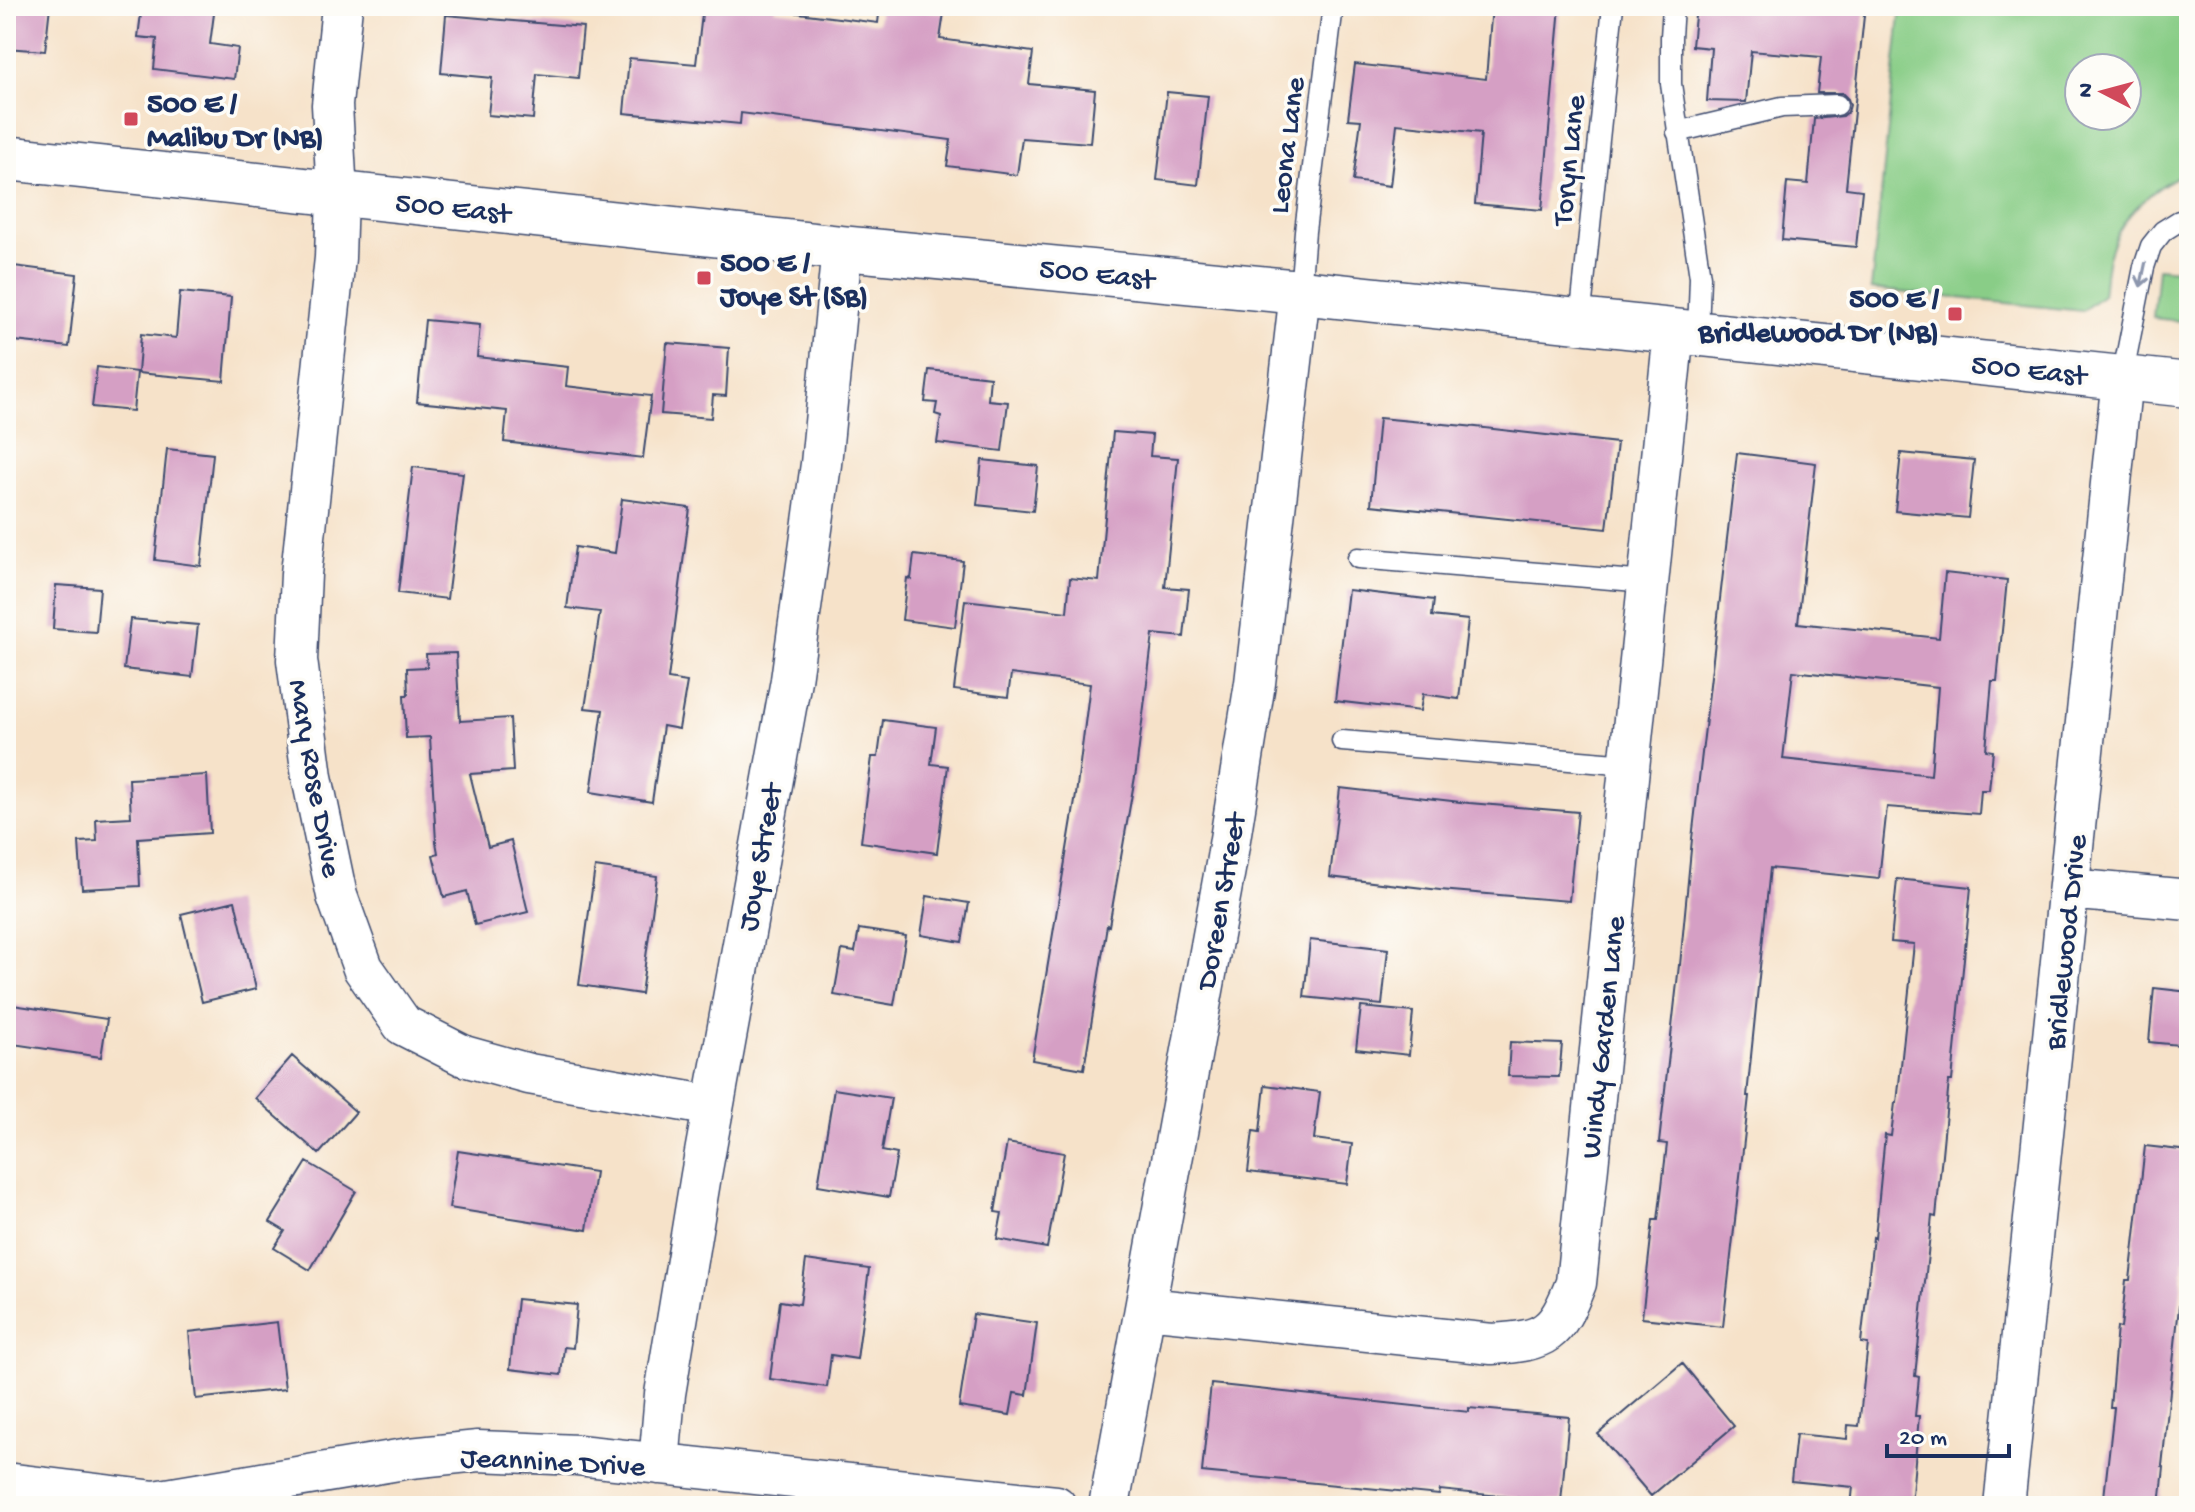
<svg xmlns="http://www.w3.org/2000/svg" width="2195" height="1512" font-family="'Gochi Hand',sans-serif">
<rect width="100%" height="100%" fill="#fdfcf7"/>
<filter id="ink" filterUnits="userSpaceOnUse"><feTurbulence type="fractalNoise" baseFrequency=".0125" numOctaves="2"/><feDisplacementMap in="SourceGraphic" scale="16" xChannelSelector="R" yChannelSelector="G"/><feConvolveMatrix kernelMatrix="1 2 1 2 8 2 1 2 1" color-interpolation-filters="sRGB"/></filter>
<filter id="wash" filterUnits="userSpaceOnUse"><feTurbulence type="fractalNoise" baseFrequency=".006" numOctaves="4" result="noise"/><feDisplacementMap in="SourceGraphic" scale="32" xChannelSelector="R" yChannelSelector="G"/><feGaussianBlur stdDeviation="1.8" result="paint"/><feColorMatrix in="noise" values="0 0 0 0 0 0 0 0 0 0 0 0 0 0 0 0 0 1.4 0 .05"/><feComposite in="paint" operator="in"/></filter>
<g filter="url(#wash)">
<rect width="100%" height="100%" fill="#f6e2c9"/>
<path fill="#89cd87" stroke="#527e72" stroke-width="2" fill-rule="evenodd" d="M 1901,6 L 2189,6 L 2189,171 C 2154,186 2122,214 2110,251 C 2105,264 2105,281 2103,295 L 2082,311 L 1871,289 ZM 2079,68 L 2127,68 L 2127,116 L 2079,116 Z
M 2158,268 L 2189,271 L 2189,322 L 2153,318 Z"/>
<g id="blocks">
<path fill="#d59fc4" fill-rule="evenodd" d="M 6,6 L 50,6 L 45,51 L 6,48 Z
M 142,6 L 215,6 L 210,44 L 238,48 L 234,79 L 154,69 L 157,39 L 138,37 Z
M 703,6 L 775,6 L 775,10 L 878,23 L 880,6 L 944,13 L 940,39 L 1033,52 L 1029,84 L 1095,90 L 1090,143 L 1022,138 L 1017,175 L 947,166 L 951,140 L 741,113 L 740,124 L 624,113 L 629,58 L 696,64 Z
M 1492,6 L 1560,6 L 1542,210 L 1475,204 L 1481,133 L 1397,124 L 1390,186 L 1353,181 L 1361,120 L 1348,119 L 1355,64 L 1486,79 Z
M 1696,6 L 1865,6 L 1846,188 L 1862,190 L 1856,247 L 1782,240 L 1787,182 L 1808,184 L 1814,119 L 1843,116 L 1848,112 L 1850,105 L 1848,99 L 1842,93 L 1817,93 L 1821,57 L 1751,51 L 1746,102 L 1707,101 L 1711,48 L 1692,46 Z
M 446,15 L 583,27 L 578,78 L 537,74 L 533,119 L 488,115 L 492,78 L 441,73 Z
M 1167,92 L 1208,96 L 1198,185 L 1157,180 Z
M 6,265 L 77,274 L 69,347 L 6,340 Z
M 180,292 L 231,297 L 224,381 L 138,373 L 141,334 L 176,338 Z
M 425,320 L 480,325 L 477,357 L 568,367 L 566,386 L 651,396 L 643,458 L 504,442 L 507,411 L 417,402 Z
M 667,343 L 729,348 L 726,396 L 713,395 L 711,418 L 661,414 Z
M 97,367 L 137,372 L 133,411 L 92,407 Z
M 929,370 L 990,377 L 988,400 L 1008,402 L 1002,451 L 937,443 L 941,416 L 935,414 L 937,403 L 925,402 Z
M 1379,418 L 1476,427 L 1617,443 L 1607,529 L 1371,505 Z
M 1113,432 L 1152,435 L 1150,456 L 1178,458 L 1165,587 L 1189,589 L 1184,637 L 1153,634 L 1136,771 L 1109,926 L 1107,925 L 1084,1069 L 1032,1060 L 1076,795 L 1090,684 L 1011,674 L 1008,697 L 954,690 L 965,600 L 1067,612 L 1070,578 L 1099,581 Z
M 167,449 L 213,454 L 201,566 L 155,560 Z
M 1737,453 L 1816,463 L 1798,623 L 1939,638 L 1945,573 L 2007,580 L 1997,681 L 1992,681 L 1986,750 L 1993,751 L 1989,790 L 1981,790 L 1979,814 L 1887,807 L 1879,879 L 1770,868 L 1747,1096 L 1749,1096 L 1723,1327 L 1642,1318 L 1653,1220 L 1658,1220 L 1667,1144 L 1659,1143 L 1679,965 L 1680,965 L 1692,839 ZM 1793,671 L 1938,687 L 1931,775 L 1783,759 Z
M 1901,453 L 1974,460 L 1968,518 L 1895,511 Z
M 982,460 L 1038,466 L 1033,511 L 977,505 Z
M 413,467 L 463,473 L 447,599 L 398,593 Z
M 622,499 L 690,508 L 668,679 L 687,682 L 679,729 L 663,726 L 652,802 L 591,792 L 603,710 L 585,708 L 600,612 L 567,608 L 575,547 L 615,553 Z
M 914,555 L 963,561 L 955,627 L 902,620 L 907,578 L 911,579 Z
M 56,585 L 100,588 L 96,632 L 53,629 Z
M 1348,590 L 1434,600 L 1432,616 L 1468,620 L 1459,699 L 1423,694 L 1420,711 L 1335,701 Z
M 130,619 L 198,625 L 192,677 L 124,669 Z
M 456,653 L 460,721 L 510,718 L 513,771 L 470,774 L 488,847 L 511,841 L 528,912 L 475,925 L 467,891 L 444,897 L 433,855 L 438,853 L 436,842 L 430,737 L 406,738 L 404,695 L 408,695 L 407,668 L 427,667 L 426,654 Z
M 883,720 L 936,727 L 931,764 L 948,766 L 937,853 L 861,842 L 872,757 L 878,757 Z
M 207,775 L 210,833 L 138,838 L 140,886 L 82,889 L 79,842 L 97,841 L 96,819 L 131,817 L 129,779 Z
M 1340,788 L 1469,803 L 1578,812 L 1569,901 L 1440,890 L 1330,877 Z
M 595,867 L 657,876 L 641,994 L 579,985 Z
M 1897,879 L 1971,887 L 1952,1081 L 1949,1081 L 1936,1217 L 1932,1216 L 1915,1376 L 1919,1377 L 1915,1416 L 1919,1416 L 1911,1506 L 1851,1506 L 1853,1487 L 1791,1481 L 1796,1434 L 1847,1439 L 1848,1425 L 1859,1426 L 1868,1344 L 1861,1343 L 1873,1237 L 1875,1238 L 1885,1135 L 1891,1136 L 1895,1103 L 1897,1103 L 1914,944 L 1891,942 Z
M 927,896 L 969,903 L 962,942 L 921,935 Z
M 235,901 L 256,989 L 202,1002 L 181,914 Z
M 859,929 L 906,936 L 894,1005 L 834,995 L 842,950 L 855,952 Z
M 1310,940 L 1388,949 L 1382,1005 L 1304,997 Z
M 2154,988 L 2189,992 L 2189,1046 L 2149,1042 Z
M 6,1004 L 107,1019 L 101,1057 L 6,1043 Z
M 1361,1007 L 1413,1012 L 1409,1055 L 1356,1049 Z
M 1510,1042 L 1562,1044 L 1559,1077 L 1508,1076 Z
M 292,1056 L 356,1112 L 319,1154 L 255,1098 Z
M 1265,1085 L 1320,1092 L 1314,1139 L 1352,1144 L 1347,1184 L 1248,1172 L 1253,1131 L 1260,1132 Z
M 834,1089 L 891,1098 L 882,1151 L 897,1154 L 889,1197 L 818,1185 Z
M 1007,1143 L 1064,1153 L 1047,1248 L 997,1239 L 1002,1213 L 995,1212 Z
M 2145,1146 L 2189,1151 L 2189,1261 L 2184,1260 L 2162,1466 L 2164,1467 L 2160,1506 L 2103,1506 L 2114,1408 L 2110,1408 L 2117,1327 L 2121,1328 L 2126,1280 L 2130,1280 Z
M 458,1151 L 595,1172 L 587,1230 L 449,1208 Z
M 307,1162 L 356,1191 L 310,1270 L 274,1248 L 285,1231 L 270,1222 Z
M 806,1260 L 869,1269 L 857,1359 L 831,1355 L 827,1387 L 770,1379 L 780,1301 L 800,1304 Z
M 517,1299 L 577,1305 L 573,1348 L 564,1347 L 561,1375 L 510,1369 Z
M 973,1314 L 1037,1323 L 1027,1395 L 1014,1393 L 1010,1415 L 959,1407 Z
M 277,1322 L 285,1389 L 196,1399 L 189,1332 Z
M 1682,1363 L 1734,1426 L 1651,1496 L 1598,1434 Z
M 1211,1384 L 1469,1412 L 1469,1408 L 1569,1417 L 1561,1502 L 1440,1490 L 1439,1495 L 1202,1472 Z"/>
</g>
</g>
<g filter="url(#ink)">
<use href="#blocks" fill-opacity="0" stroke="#3c4a6e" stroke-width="2"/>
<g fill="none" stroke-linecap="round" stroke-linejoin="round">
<g stroke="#3c4a6e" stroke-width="23">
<path id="service" d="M 1673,6 L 1671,37 L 1671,84 L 1700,277 L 1698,334
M 1677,132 L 1782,107 L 1837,105
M 1300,292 L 1305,231 L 1333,6
M 1580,321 L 1613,6
M 2122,378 L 2144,267 L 2151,246 L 2163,231 L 2179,221 L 2189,222
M 1358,558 L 1647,582
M 1342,741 L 1629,765"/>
</g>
<g stroke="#3c4a6e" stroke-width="43">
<path id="minor" d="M 342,6 L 332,105 L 337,194 L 335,258 L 301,574 L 297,660 L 312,777 L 337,896 L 363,968 L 403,1025 L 464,1056 L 529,1074 L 713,1106
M 2069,889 L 2189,900
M 1146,1308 L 1492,1344 C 1547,1341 1556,1334 1576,1283 L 1674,331
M 659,1464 L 665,1394 L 701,1175 L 791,680 L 821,464 L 842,248
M 6,1483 L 155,1501 L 410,1458 L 478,1451 L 578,1455 L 1056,1506
M 1109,1506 L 1226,864 L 1255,683 L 1300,292
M 2004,1506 L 2122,378"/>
</g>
<g stroke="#3c4a6e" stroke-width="47">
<path id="tertiary" d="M 6,158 L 842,248 L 1300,292 L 2189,385"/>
</g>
<use href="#service" stroke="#fff" stroke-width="20"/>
<use href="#minor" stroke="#fff" stroke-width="40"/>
<use href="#tertiary" stroke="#fff" stroke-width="44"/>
</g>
<defs><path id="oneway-shaft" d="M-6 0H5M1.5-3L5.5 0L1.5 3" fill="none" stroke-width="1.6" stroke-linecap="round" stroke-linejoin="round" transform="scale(2)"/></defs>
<use stroke="#8d97ae" href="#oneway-shaft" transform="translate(2143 275) rotate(102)"/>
</g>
<g fill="#d1495b" stroke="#fdfcf7" stroke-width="3">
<rect x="123" y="111" width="16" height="16" rx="4"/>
<rect x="696" y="270" width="16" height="16" rx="4"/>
<rect x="1947" y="306" width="16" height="16" rx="4"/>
</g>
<g text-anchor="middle" stroke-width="7" stroke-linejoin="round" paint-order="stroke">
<g font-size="30" font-weight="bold" fill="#1b2f5e" stroke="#fdfcf7" text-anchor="start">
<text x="147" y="112">500 E /<tspan x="147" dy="34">Malibu Dr (NB)</tspan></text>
<text x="720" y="271">500 E /<tspan x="720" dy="34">Joye St (SB)</tspan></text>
<text x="1939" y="307" text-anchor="end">500 E /<tspan x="1939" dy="34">Bridlewood Dr (NB)</tspan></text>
</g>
<g font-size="30" fill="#1b2f5e" stroke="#fdfcf7">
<text transform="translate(1285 145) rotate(-83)" y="10">Leona Lane</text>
<text transform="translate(1567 160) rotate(-84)" y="10">Toryn Lane</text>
<text transform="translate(453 206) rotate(6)" y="10">500 East</text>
<text transform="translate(1097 272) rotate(6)" y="10">500 East</text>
<text transform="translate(2029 368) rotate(6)" y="10">500 East</text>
<text transform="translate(317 778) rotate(80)" y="10">Mary Rose Drive</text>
<text transform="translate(758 857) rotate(-80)" y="10">Joye Street</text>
<text transform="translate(1219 901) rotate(-80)" y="10">Doreen Street</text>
<text transform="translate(2064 942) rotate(-84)" y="10">Bridlewood Drive</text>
<text transform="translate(1601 1037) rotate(-84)" y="10">Windy Garden Lane</text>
<text transform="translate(553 1460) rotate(3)" y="10">Jeannine Drive</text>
</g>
</g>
<rect width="2195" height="1512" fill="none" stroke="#fdfcf7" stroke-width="32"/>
<g transform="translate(2103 92) rotate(276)"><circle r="38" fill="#fdfcf7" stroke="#a3aaba" stroke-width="2"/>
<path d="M0-6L14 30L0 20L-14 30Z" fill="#d1495b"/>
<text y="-12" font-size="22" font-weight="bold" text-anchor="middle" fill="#1b2f5e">N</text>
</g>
<path d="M1887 1444v12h122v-12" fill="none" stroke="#1b2f5e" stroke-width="4"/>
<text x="1899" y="1444" font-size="24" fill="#1b2f5e" stroke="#fdfcf7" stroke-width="6" paint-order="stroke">20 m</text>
</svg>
